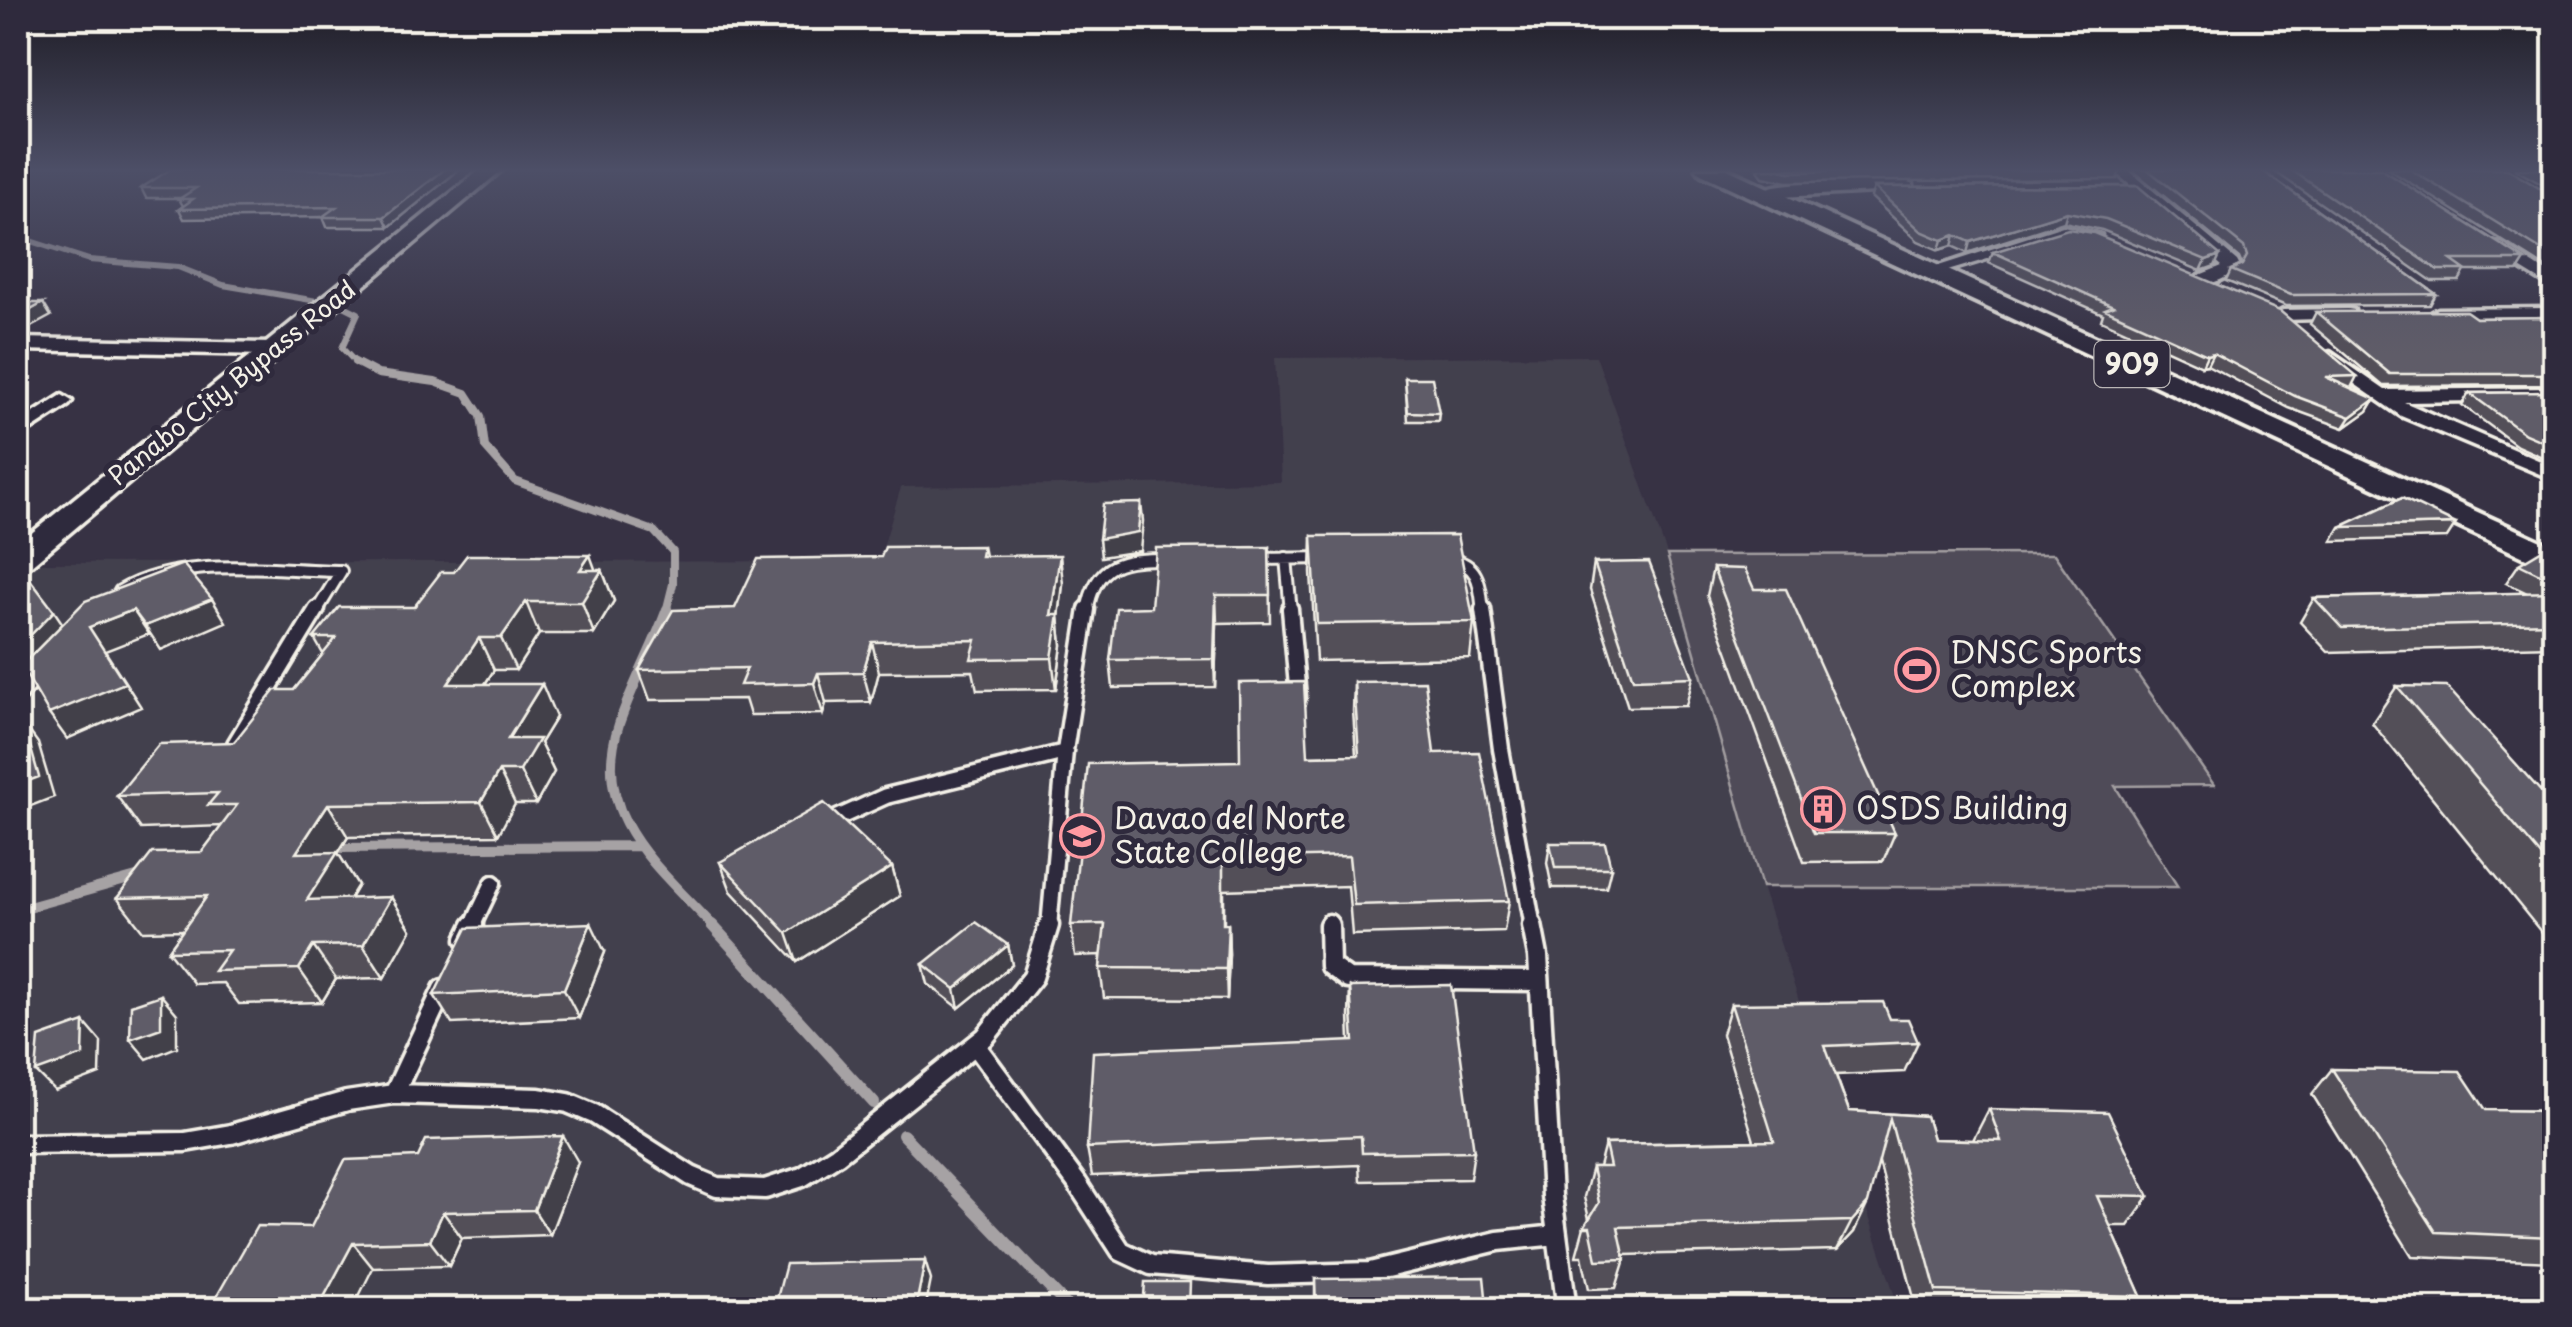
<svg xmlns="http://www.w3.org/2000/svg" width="2572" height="1327" font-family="'Playpen Sans',sans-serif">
<rect width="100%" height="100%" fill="#373244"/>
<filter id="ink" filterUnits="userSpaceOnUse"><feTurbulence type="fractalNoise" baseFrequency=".01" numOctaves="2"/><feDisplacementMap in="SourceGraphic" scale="20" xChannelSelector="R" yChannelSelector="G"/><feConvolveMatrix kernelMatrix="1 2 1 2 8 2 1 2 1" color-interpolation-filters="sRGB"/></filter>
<g filter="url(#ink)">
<path fill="#433f4e" d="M 1596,356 L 1667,554 L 2054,554 L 2214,785 L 2115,786 L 2178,887 L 1762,887 L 1899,1309 L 18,1309 L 18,577 L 35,563 L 879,561 L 901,487 L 1281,482 L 1275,358 Z"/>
<path fill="#504b59" stroke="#a29ea0" stroke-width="2.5" d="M 2054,554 L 2214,785 L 2115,786 L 2178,887 L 1762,887 L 1667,555 Z"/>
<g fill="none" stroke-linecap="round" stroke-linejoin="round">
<path stroke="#a6a2a4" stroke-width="6" d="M 18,237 L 89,260 L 178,267 L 223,285 L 317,301
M 338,303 L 358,313 L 342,348 L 357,364"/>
<path stroke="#a6a2a4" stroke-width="8" d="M 355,362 L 378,374 L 435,382 L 466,393 L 481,416 L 485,447 L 515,481 L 654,531 L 673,552 L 673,584 L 666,612"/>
<path stroke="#a6a2a4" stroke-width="10" d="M 667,609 C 653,648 632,685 619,724 C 589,816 658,866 714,927
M 333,848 L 640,846
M 18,910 L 140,876"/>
<path stroke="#a6a2a4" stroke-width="12" d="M 712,925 L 874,1103
M 903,1135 L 1071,1310"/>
<g stroke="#f4f1e8" stroke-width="16">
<path id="service-far2" d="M 1286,558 L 1291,612
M 1254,559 L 1329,558
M 1449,559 C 1480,564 1480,585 1483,612
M 120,591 C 179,555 274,570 341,571 L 316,612
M 1087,612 C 1095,561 1122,559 1169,559"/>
</g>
<g stroke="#f4f1e8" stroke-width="21">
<path id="service-far1" d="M 1290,609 L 1298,697
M 1483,609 L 1501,749 L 1533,927
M 18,696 L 43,670
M 235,744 L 317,609
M 824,824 L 886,796 L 1065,752
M 1329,922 L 1329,927
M 472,927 L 493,883
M 1049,927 L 1065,751 L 1087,609"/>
</g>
<g stroke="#f4f1e8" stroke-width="25">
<path id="service" d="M 1329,925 L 1330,966 L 1348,979 L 1539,981
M 1532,925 L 1538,956 L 1552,1196 L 1567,1310
M 466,939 L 473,925
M 976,1046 L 1077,1183 L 1121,1251 L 1151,1265 L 1268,1275 L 1370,1272 L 1498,1241 L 1557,1235
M 394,1094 L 443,989
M 18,1144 L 185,1142 L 231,1134 L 347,1101 L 394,1094 L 539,1098 L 568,1103 L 594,1114 L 691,1176 L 717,1187 L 765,1189 L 802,1177 L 837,1155 L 985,1037 L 1033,977 L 1049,925"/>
</g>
<g stroke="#f4f1e8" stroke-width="7">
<path id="minor" d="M 2112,169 L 2127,169 L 2237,261 L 2239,265 C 2232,277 2211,286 2197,284 L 2197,276 L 2222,266 Z
M 1908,182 L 1913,184 L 1913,190 L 1763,198 L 1755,193 C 1778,177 1876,183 1908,182 Z
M 2063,226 L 2101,235 L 2093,240 L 2064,236 L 1931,276 L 1923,271 Z
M 2489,243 L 2501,243 L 2554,277 L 2554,289 L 2489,249 Z
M 2554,308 L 2554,318 L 2438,319 L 2429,314 L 2438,309 Z
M 2348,309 L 2354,310 L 2354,318 L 2283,320 L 2274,315 L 2283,310 Z
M 18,338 L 273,343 L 282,349 L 273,355 L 18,350 Z
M 2330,352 L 2385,390 L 2554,388 L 2554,400 L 2404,402 L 2554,467 L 2554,480 L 2401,416 L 2323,362 L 2323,354 Z
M 62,395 L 72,401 L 69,405 L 18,438 L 18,423 Z"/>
</g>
<g stroke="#f4f1e8" stroke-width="7">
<path id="secondary" d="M 481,169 L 503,169 L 29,567 L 18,569 L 18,544 Z"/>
</g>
<g stroke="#f4f1e8" stroke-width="8">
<path id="primary" d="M 1697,169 L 1727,169 L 2554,547 L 2554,571 L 1701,174 Z"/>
</g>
<use href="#service-far2" stroke="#2f2a3d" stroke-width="10"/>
<use href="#service-far1" stroke="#2f2a3d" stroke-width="14"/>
<use href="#service" stroke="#2f2a3d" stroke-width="18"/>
<use href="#minor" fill="#2f2a3d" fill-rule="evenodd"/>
<use href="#secondary" fill="#2f2a3d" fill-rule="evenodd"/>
<use href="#primary" fill="#2f2a3d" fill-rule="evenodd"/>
</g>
<path fill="#524f59" stroke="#f4f1e8" stroke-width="2.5" d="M 460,169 L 389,227 L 327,227 L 323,217 L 184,219 L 179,209 L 183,206 L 179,199 L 182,198 L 146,198 L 141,188 Z
M 1757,169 L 2121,169 L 2117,179 L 1787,182 L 1763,177 Z
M 2131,169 L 2260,169 L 2436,294 L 2430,305 L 2286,306 L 2226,281 L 2231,270 L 2242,265 L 2239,258 Z
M 2271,169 L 2381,169 L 2525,260 L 2518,271 L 2465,271 L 2459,281 L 2432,281 Z
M 2388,169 L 2507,169 L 2554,197 L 2554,273 Z
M 2514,169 L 2554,169 L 2554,191 Z
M 2138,186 L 2215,266 L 2201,271 L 2102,230 L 2064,222 L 1967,253 L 1952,246 L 1939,250 L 1918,241 L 1871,197 L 1874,187 Z
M 1993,252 L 2357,376 L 2351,388 L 2375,399 L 2368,411 L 2344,428 L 2289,408 L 2207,365 L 2202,366 L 2101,320 L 2103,314 L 1989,263 Z
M 2316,312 L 2476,318 L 2554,317 L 2554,385 L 2383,386 L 2310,324 Z
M 1405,378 L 1439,413 L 1438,421 L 1408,421 Z
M 2554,392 L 2554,462 L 2517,446 L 2462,405 L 2469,393 Z
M 2456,524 L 2447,538 L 2332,541 L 2340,527 Z
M 1312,536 L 1474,622 L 1470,658 L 1316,661 L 1311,572 Z
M 983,546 L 985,556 L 1063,584 L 1059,617 L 1062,645 L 1056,689 L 977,690 L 973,671 L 879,672 L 871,702 L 826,703 L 823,714 L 750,715 L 745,699 L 650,700 L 639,670 L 735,608 L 881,557 Z
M 1269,547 L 1270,622 L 1217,623 L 1215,687 L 1113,688 L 1110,660 L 1151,607 Z
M 2554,554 L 2554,646 L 2328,652 L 2300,622 L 2314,598 L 2527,593 L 2506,583 L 2519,564 Z
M 1594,563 L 1693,677 L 1686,706 L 1628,707 L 1590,590 Z
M 1713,568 L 1754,589 L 1895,833 L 1883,861 L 1804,862 L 1707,596 Z
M 602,570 L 614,601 L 594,634 L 539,634 L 516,670 L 494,670 L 485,684 L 556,717 L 540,743 L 554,772 L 536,804 L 515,804 L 498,835 L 348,837 L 338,853 L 358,885 L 350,899 L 391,897 L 411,930 L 384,978 L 336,979 L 322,1002 L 239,1004 L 223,983 L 194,984 L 168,951 L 183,930 L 143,931 L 117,898 L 202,852 L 222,826 L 141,829 L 117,796 L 234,742 L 294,690 L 323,654 L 314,638 L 414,607 Z
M 1354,682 L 1434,753 L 1509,901 L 1504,931 L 1352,935 L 1348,886 L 1224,890 L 1224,924 L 1228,924 L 1229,954 L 1227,999 L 1104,998 L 1100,968 L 1101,955 L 1075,956 L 1071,925 L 1240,761 L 1308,756 L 1356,755 L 1353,711 Z
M 2397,686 L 2554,806 L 2554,948 L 2372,723 Z
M 1550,843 L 1611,868 L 1606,888 L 1552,888 L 1547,863 Z
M 720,862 L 892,867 L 900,896 L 797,962 L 731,891 Z
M 1008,945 L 1012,965 L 959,1008 L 928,984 L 923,964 Z
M 605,952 L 579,1018 L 452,1024 L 434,995 Z
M 1350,987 L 1474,1151 L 1470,1179 L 1360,1181 L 1359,1165 L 1092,1176 L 1087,1148 L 1350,1041 L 1349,1016 Z
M 1731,1004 L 1890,1019 L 1918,1042 L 1904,1072 L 1836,1075 L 1849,1111 L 1926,1116 L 1933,1139 L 1973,1140 L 1989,1109 L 2149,1197 L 2128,1226 L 2110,1226 L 2141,1296 L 2130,1310 L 1917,1310 L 1879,1162 L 1854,1232 L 1837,1250 L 1624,1255 L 1625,1259 L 1616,1288 L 1589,1289 L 1582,1256 L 1576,1256 L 1584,1227 L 1589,1219 L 1584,1197 L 1592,1167 L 1599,1167 L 1605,1144 L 1754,1141 L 1722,1034 Z
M 2332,1069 L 2486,1110 L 2554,1111 L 2554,1262 L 2412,1256 L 2312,1094 Z
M 578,1162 L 550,1235 L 462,1238 L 449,1266 L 373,1268 L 311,1227 Z
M 1315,1279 L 1487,1306 L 1487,1310 L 1315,1310 Z"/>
<path fill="#424048" stroke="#f4f1e8" stroke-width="2.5" d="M 445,169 L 460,169 L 389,227 L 384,217 Z
M 2067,212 L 2064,222 L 1967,253 L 1970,242 Z
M 1955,235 L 1952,246 L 1939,250 L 1942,240 Z
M 2220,255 L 2215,266 L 2201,271 L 2206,260 Z
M 43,303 L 51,316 L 18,334 L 18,317 Z
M 2213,353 L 2207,365 L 2202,366 L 2207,355 Z
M 2375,399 L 2368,411 L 2344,428 L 2351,417 Z
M 1141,503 L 1143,521 L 1140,551 L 1101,557 L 1099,539 Z
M 590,555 L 598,577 L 602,570 L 614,601 L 594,634 L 582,602 L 580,570 Z
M 1060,555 L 1063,584 L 1059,617 L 1062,645 L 1056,689 L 1052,658 L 1051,615 Z
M 1216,595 L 1217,623 L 1215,687 L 1214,659 Z
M 212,599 L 226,622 L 161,650 L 145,626 Z
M 526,602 L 539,634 L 516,670 L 501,638 Z
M 133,610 L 149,634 L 105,651 L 141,707 L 67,739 L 49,714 L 89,627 Z
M 54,611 L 67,630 L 28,670 L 18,656 L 18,648 Z
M 479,638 L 494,670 L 464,716 L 448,684 Z
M 872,642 L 879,672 L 871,702 L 863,672 Z
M 818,673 L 826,703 L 823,714 L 814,683 Z
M 542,684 L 556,717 L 540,743 L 554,772 L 536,804 L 520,771 L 508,739 Z
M 24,724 L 38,743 L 54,797 L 18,811 L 18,785 Z
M 499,771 L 515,804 L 498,835 L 481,802 Z
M 328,804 L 348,837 L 338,853 L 358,885 L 328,933 L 307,900 L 296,853 Z
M 892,867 L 900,896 L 797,962 L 787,933 Z
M 391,897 L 411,930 L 384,978 L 363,945 Z
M 591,923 L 605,952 L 579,1018 L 564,989 Z
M 1228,924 L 1229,954 L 1227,999 L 1226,969 Z
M 1008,945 L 1012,965 L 959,1008 L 955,989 Z
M 313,946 L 336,979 L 322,1002 L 299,969 Z
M 161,995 L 177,1014 L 177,1047 L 147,1059 L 130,1039 Z
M 84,1022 L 101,1042 L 100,1074 L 55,1091 L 36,1072 Z
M 563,1136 L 578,1162 L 550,1235 L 534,1210 Z
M 1868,1203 L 1854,1232 L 1837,1250 L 1852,1221 Z
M 443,1212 L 462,1238 L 449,1266 L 430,1241 Z
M 353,1243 L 373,1268 L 352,1310 L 317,1310 Z
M 925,1261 L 931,1280 L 925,1310 L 915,1310 Z"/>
<path fill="#5f5c67" stroke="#f4f1e8" stroke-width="2.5" d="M 171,169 L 445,169 L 384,217 L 322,217 L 336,207 L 179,209 L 193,199 L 179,199 L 196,188 L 141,188 Z
M 1775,169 L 2121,169 L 1789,172 Z
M 2147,169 L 2260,169 L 2436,294 L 2291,295 L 2231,270 L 2242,265 L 2247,256 L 2244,247 Z
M 2290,169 L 2381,169 L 2525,260 L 2451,260 L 2465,270 L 2438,270 Z
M 2409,169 L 2507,169 L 2554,197 L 2554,258 Z
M 2538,169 L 2554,169 L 2554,178 Z
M 2138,186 L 2220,255 L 2206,260 L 2106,219 L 2067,212 L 1970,242 L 1955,235 L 1942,240 L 1921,231 L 1874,187 Z
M 2068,229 L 2094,233 L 2280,311 L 2357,376 L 2326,377 L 2375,399 L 2351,417 L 2295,396 L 2213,353 L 2207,355 L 2105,309 L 2113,306 L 1993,252 Z
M 18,303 L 43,303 L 18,317 Z
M 2466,311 L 2476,318 L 2554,317 L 2554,374 L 2390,374 L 2316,312 Z
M 1405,378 L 1432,378 L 1439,413 L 1408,412 Z
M 2554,392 L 2554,446 L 2525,434 L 2469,393 Z
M 2402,498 L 2456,524 L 2340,527 Z
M 1141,503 L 1138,532 L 1099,539 L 1103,504 Z
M 1457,535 L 1474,622 L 1317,624 L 1312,536 Z
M 983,546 L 981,556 L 1060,555 L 1051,615 L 1059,615 L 1052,658 L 971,659 L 976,640 L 872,642 L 863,672 L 818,673 L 814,683 L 740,685 L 747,668 L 639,670 L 673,610 L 735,608 L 758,559 L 881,557 L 885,547 Z
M 1269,547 L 1270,595 L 1216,595 L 1214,659 L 1110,660 L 1116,608 L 1151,607 L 1156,548 Z
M 2544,549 L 2554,554 L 2554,581 L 2519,564 Z
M 467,555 L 590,555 L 580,570 L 602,570 L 582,602 L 526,602 L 501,638 L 479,638 L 448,684 L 542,684 L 508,739 L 539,739 L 520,771 L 499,771 L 481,802 L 328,804 L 296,853 L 338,852 L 307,900 L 391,897 L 363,945 L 313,946 L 299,969 L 214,971 L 229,950 L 168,951 L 207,896 L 117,898 L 152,853 L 202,852 L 237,805 L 208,805 L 218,793 L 117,796 L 159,744 L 234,742 L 275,690 L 294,690 L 336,638 L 314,638 L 339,607 L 414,607 L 441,572 L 454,572 Z
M 1649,562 L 1693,677 L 1633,679 L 1594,563 Z
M 183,564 L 212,599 L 145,626 L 133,610 L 89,627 L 125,683 L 49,714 L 21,666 L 85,601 Z
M 1713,568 L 1745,569 L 1754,589 L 1786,589 L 1895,833 L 1814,833 Z
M 26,574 L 54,611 L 18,648 L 18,578 Z
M 2554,592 L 2554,623 L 2342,628 L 2314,598 Z
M 1425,681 L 1434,753 L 1479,752 L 1509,901 L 1354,905 L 1349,856 L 1223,859 L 1223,924 L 1228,924 L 1226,969 L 1100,968 L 1105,924 L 1071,925 L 1088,764 L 1240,761 L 1239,683 L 1304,682 L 1308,756 L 1359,755 L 1354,682 Z
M 2397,686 L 2447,687 L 2554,806 L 2554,871 Z
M 24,724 L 39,777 L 18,785 L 18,726 Z
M 824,803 L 892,867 L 787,933 L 720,862 Z
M 1550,843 L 1605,843 L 1611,868 L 1555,868 Z
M 976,922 L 1008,945 L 955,989 L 923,964 Z
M 591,923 L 564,989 L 434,995 L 467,928 Z
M 1451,985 L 1474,1151 L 1362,1153 L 1361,1136 L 1087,1148 L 1093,1052 L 1354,1041 L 1350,987 Z
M 161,995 L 161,1028 L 130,1039 L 131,1005 Z
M 1883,1002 L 1890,1019 L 1908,1019 L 1918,1042 L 1825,1046 L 1849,1111 L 1926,1116 L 1933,1139 L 2001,1141 L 1989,1109 L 2108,1112 L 2149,1197 L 2097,1196 L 2141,1296 L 1936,1291 L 1890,1119 L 1868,1203 L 1852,1221 L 1618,1227 L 1625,1259 L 1597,1260 L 1590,1227 L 1584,1227 L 1599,1203 L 1592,1167 L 1610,1167 L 1605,1144 L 1774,1141 L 1731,1004 Z
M 84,1022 L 83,1055 L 36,1072 L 39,1038 Z
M 2332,1069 L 2460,1071 L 2486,1110 L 2554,1111 L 2554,1237 L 2436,1232 Z
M 563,1136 L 534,1210 L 443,1212 L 430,1241 L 353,1243 L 317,1310 L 209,1310 L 257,1226 L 311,1227 L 345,1160 L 418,1157 L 426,1140 Z
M 925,1261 L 915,1310 L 774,1310 L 786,1264 Z
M 1484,1277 L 1487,1306 L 1316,1308 L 1315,1279 Z
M 1145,1282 L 1190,1282 L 1189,1310 L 1143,1310 Z"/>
</g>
<linearGradient id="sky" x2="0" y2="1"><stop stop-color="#1e1c25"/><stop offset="0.48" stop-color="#4d4f67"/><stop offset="1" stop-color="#4d4f67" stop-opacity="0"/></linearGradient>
<rect width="2572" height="354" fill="url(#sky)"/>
<defs>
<g id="stadium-ring" transform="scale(2.25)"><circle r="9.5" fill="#2f2a3d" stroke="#ff9aa2" stroke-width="1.5"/><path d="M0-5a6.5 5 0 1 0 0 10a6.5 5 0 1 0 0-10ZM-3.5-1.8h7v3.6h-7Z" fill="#ff9aa2"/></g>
<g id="building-ring" transform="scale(2.25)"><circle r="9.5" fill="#2f2a3d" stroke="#ff9aa2" stroke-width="1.5"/><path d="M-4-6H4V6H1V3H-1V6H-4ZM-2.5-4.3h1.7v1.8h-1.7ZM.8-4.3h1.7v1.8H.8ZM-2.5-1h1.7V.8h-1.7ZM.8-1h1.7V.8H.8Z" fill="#ff9aa2"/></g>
<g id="university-ring" transform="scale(2.25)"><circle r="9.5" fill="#2f2a3d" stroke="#ff9aa2" stroke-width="1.5"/><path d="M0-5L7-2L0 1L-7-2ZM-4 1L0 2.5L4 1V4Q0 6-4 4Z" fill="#ff9aa2"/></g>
</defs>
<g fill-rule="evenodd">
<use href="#stadium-ring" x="1917" y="670"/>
<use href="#building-ring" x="1823" y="809"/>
<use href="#university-ring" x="1082" y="836"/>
</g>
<g text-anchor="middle" stroke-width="10" stroke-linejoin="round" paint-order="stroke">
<g font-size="25" fill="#f4f1e8" stroke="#2f2a3d">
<text transform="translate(232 383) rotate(-39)" y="9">Panabo City Bypass Road</text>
</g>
<rect fill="#2f2a3d" stroke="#b9b5b5" stroke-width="2.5" x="2094.5" y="341" width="75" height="46" rx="8"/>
<g font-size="28" font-weight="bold" fill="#f4f1e8">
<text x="2132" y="374">909</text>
</g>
<g font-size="30" fill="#f4f1e8" stroke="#2f2a3d" text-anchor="start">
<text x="1950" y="663">DNSC Sports<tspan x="1950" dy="34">Complex</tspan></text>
<text x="1856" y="819">OSDS Building</text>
<text x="1114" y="829">Davao del Norte<tspan x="1114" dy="34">State College</tspan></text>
</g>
</g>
<rect width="2572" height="1327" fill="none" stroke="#2f2a3d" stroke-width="60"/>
<rect x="30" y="30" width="2512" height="1267" fill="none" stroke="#f4f1e8" stroke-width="4" filter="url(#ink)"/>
</svg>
